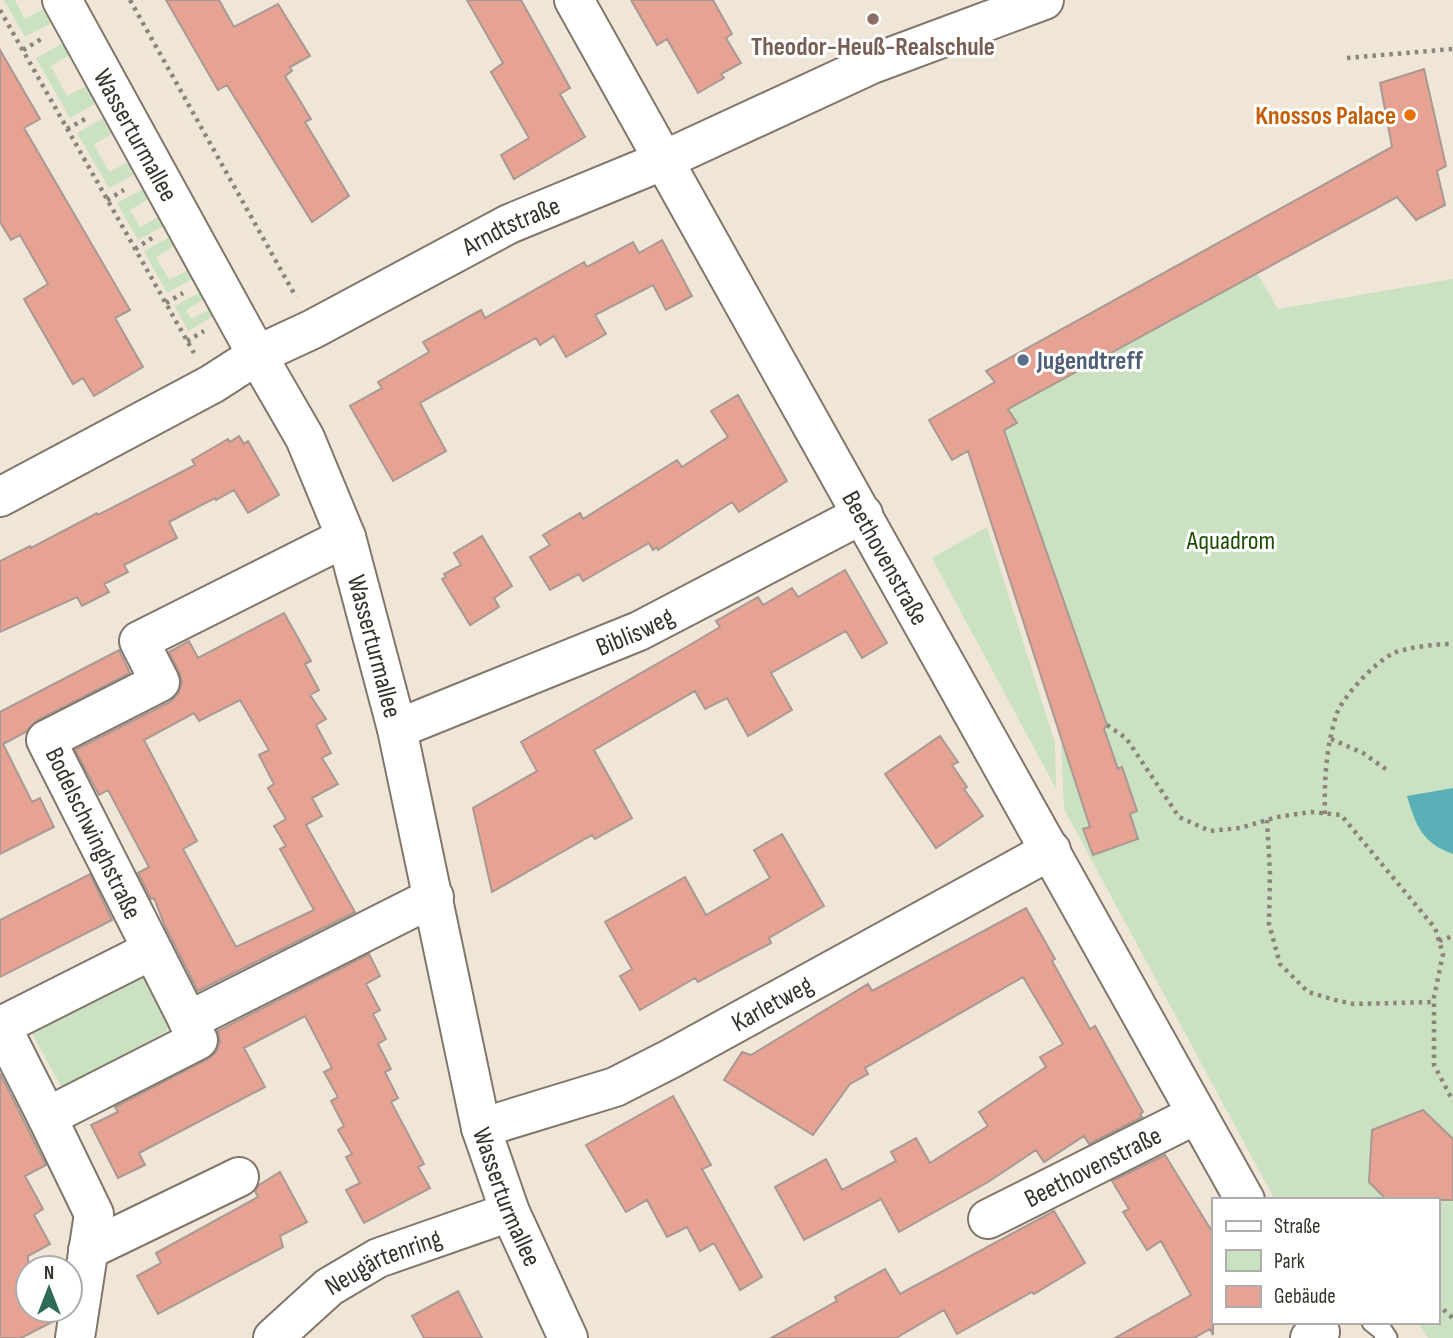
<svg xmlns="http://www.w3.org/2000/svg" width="1453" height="1338" font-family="'Sofia Sans Condensed',sans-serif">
<rect width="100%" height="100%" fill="#f0e6d8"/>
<path fill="#cae2c1" d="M 4,0 L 15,0 L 25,19 L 47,7 L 55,21 L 25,37 Z
M 67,41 L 73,53 L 51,66 L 67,96 L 90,84 L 100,101 L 70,118 L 36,58 Z
M 107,116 L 116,132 L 94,144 L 109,172 L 132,160 L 139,172 L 109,188 L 77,133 Z
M 147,187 L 152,197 L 130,210 L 140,227 L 162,215 L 167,224 L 138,240 L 117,203 Z
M 173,235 L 178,244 L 156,257 L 169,280 L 191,268 L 196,277 L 167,293 L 144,251 Z
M 1257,273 L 1278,309 L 1453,279 L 1453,1338 L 1428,1338 L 1418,1322 L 1437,1322 L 1437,1200 L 1275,1200 L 1064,809 L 1061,741 L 974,469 L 1008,409 Z
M 204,290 L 208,297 L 186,310 L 191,319 L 213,308 L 217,314 L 188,331 L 175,306 Z
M 987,527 L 1055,743 L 1056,789 L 932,558 Z
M 143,960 L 172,1013 L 166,1032 L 62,1088 L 26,1023 Z"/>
<path fill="#5bb0b7" d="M 1453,788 L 1453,854 C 1422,843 1416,826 1407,796 Z"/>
<path fill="#e6a394" stroke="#a99893" stroke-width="2" fill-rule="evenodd" d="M 166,0 L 219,0 L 234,27 L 278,4 L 310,56 L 290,67 L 292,71 L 285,76 L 311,119 L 305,122 L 349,196 L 312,222 L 227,85 L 218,90 Z
M 467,0 L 521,0 L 570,88 L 560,94 L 585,137 L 514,179 L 501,155 L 529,138 L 491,72 L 503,63 Z
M 631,0 L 713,0 L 732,34 L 726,38 L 741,63 L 721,74 L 724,78 L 698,93 L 667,39 L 657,45 Z
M 0,50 L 40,119 L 24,128 L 130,310 L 115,318 L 143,367 L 94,396 L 83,378 L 73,384 L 24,299 L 48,284 L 20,235 L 11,240 L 0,222 Z
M 1424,69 L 1446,166 L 1437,171 L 1445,205 L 1416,220 L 1397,197 L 1008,409 L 1017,423 L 1004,430 L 1107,725 L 1104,729 L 1118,769 L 1122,767 L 1137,811 L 1130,814 L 1138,839 L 1093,855 L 1083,829 L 1090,827 L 968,451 L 952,460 L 929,420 L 995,382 L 986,371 L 1392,147 L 1380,83 Z
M 662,240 L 692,296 L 666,310 L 653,285 L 595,315 L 606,334 L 566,357 L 554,336 L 540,345 L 536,338 L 420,403 L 446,451 L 393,481 L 350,406 L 382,388 L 378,382 L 429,352 L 423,342 L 481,310 L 485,318 L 584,262 L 587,267 L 633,242 L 639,253 Z
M 738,395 L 787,481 L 739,512 L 732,502 L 658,550 L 657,547 L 653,550 L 649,543 L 583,581 L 579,574 L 550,590 L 530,557 L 550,545 L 543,535 L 580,513 L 583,519 L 677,460 L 682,467 L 728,437 L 711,411 Z
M 239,436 L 244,444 L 248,441 L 279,495 L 248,513 L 234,490 L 216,500 L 215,498 L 169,522 L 177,538 L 124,565 L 128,572 L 104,584 L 109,592 L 82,606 L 77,597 L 0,632 L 0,561 L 30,546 L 31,548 L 97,513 L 98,515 L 195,465 L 192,460 L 228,439 L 230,442 Z
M 482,536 L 512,586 L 494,598 L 499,607 L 470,625 L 442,579 L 446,577 L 444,574 L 461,565 L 454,553 Z
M 845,570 L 887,643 L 862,658 L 846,631 L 771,673 L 792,710 L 748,736 L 727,698 L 705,709 L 695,691 L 594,750 L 632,818 L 595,839 L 592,835 L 492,892 L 473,808 L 537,771 L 521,742 L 688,646 L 720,627 L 716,621 L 758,597 L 763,605 L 792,588 L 798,597 Z
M 284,613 L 311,661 L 305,664 L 319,690 L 310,695 L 326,719 L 316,725 L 331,753 L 322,758 L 338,784 L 312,798 L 322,816 L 306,825 L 355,912 L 198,991 L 165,926 L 154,898 L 151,899 L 138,873 L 149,867 L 108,790 L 99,795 L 75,750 L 170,702 L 178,694 L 182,682 L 179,672 L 169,652 L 189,641 L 198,658 ZM 240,700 L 269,750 L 259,755 L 274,784 L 268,788 L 286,819 L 274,826 L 286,846 L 280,849 L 314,910 L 236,947 L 183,849 L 197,841 L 144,740 L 194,713 L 199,721 Z
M 119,650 L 130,673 L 36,721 L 26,732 L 3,744 L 32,802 L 40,798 L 54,827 L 0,854 L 0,712 Z
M 940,736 L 958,762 L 952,765 L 967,787 L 964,789 L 983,816 L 936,848 L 885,774 Z
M 782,834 L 824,906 L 769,938 L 771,943 L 698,982 L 695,978 L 640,1010 L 620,976 L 632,969 L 605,922 L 685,877 L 706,915 L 770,878 L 754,850 Z
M 90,874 L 112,920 L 0,977 L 0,920 Z
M 1026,908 L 1055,959 L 1052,961 L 1090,1029 L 1095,1026 L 1143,1112 L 1140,1114 L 1142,1117 L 1089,1144 L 1084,1136 L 1044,1162 L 1036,1150 L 988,1182 L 899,1232 L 881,1199 L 804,1240 L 775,1187 L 826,1159 L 842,1190 L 896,1161 L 891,1152 L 916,1138 L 930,1163 L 988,1126 L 979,1112 L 1046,1067 L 1040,1057 L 1063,1044 L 1023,977 L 865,1068 L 868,1074 L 850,1084 L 813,1135 L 724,1080 L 742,1052 L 751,1055 L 868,984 L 872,991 Z
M 369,954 L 380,976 L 366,984 L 380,1010 L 373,1014 L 386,1039 L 378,1044 L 391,1069 L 385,1072 L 398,1098 L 391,1102 L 424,1164 L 418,1167 L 430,1188 L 364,1223 L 346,1190 L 360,1183 L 346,1157 L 352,1154 L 338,1130 L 344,1126 L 331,1101 L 338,1097 L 324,1072 L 332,1068 L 305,1016 L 244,1048 L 265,1087 L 139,1153 L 145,1165 L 118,1178 L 91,1125 L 118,1112 L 115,1107 L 208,1059 L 216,1052 L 220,1042 L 218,1031 Z
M 0,1073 L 46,1165 L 25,1176 L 43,1209 L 34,1215 L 50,1244 L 28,1256 L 28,1310 L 57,1310 L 56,1320 L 21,1338 L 0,1338 Z
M 673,1096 L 711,1165 L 702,1169 L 762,1277 L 740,1290 L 714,1243 L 700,1251 L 687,1227 L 667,1237 L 647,1200 L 626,1212 L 586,1145 Z
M 1423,1110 L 1453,1139 L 1453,1200 L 1387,1200 L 1369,1182 L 1372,1130 Z
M 1165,1155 L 1213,1233 L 1213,1335 L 1210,1329 L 1194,1338 L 1115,1338 L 1191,1295 L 1161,1241 L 1147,1250 L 1123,1212 L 1129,1209 L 1112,1181 Z
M 280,1172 L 307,1222 L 280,1236 L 283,1247 L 158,1314 L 137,1276 L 161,1263 L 156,1253 L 258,1197 L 255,1191 L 259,1185 Z
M 1054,1211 L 1085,1263 L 1034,1294 L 1032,1292 L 957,1334 L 944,1310 L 896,1338 L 771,1338 L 837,1301 L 835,1297 L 885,1269 L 900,1294 Z
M 458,1291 L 482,1338 L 424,1338 L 412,1316 Z"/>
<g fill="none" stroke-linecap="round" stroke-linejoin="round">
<g stroke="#80776a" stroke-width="23">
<path id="service" d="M 1372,1322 L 1381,1329 L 1387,1338"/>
</g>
<g stroke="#80776a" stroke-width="42">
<g id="minor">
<path id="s1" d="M 62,0 L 257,355 L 305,438 L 346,537 L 397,729 L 481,1128 L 510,1212 L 568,1338"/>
<path id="s2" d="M 574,0 L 1245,1200"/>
<path id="s3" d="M 0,497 L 212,384 L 257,355 L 313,329 L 509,224 L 662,161 L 872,64 L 1044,0"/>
<path id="s4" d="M 397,729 L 639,631 L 863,514"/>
<path d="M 152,950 L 1,1026 L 47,1117 L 198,1040 L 46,740 L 160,682 L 139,641 L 346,537"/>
<path d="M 188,1021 L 434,897"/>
<path d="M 47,1117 L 94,1214 L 75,1338"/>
<path id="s5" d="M 481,1128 L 615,1087 L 672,1058 L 1051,850"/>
<path id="s6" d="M 988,1219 L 1197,1114"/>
<path d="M 88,1250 L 239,1177"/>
<path id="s7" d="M 273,1338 L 329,1287 L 378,1258 L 510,1212"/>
<path d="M 1310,1338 L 1320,1332 L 1315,1322"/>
</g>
</g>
<path stroke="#8b847b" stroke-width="4.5" stroke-dasharray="3.5 5" stroke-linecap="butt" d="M 130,0 L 296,297
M 0,10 L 194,353
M 23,50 L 43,38
M 1347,58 L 1453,49
M 67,129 L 85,119
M 107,200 L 124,190
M 135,249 L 152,238
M 166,303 L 183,293
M 187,341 L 204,331
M 1107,725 L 1126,738 L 1179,817 L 1210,831 L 1240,828 L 1277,817 L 1311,812 L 1341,815 L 1435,928 L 1443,954 L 1434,997 L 1434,1065 L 1453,1101
M 1331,739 L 1363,753 L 1387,770
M 1325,814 C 1324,781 1326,748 1336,716 C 1341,698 1376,661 1394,653 C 1408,647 1437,644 1453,644
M 1267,820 L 1270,873 L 1269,924 L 1280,964 L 1308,992 L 1335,1000 L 1354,1004 L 1434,1002
M 1439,941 L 1453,936
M 1437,1304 L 1453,1318"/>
<use href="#service" stroke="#fff" stroke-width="19"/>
<use href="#minor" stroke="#fff" stroke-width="38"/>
</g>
<circle fill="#8d6e63" stroke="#fff" stroke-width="2.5" cx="873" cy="19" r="7"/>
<circle fill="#e8710a" stroke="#fff" stroke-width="2.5" cx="1410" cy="115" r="7"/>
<circle fill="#5c6f8a" stroke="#fff" stroke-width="2.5" cx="1023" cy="360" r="7"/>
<g text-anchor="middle" stroke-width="6" stroke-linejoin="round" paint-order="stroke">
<g font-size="26" font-weight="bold" fill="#785e54" stroke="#fff">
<text x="873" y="55">Theodor-Heuß-Realschule</text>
</g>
<g font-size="26" font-weight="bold" fill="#c56008" stroke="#fff" text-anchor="end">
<text x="1396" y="124">Knossos Palace</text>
</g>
<g font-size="26" fill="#36332d" stroke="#fff">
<text dy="9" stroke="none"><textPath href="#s1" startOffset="154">Wasserturmallee</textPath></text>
<text dy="9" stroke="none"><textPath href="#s3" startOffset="579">Arndtstraße</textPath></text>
<text dy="9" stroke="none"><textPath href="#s2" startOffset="639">Beethovenstraße</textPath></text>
<text dy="9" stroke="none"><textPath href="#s4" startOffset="257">Biblisweg</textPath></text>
<text dy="9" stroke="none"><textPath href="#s1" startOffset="721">Wasserturmallee</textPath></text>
<text transform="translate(94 833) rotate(64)" y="9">Bodelschwinghstraße</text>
<text dy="9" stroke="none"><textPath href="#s5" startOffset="318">Karletweg</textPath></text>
<text dy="9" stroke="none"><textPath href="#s6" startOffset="117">Beethovenstraße</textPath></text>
<text dy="9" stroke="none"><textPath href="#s1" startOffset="1288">Wasserturmallee</textPath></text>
<text dy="9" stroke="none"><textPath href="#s7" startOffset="136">Neugärtenring</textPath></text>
</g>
<g font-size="26" font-weight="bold" fill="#4e5e75" stroke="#fff" text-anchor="start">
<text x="1037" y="369">Jugendtreff</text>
</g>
<g font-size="26" fill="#1e4e03" stroke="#fff">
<text x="1231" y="549">Aquadrom</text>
</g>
</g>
<rect x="1212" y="1198" width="228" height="126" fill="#ffffff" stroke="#afadab" stroke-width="2"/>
<rect x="1226" y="1221" width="35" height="10" fill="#ffffff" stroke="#afadab" stroke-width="2"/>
<text x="1274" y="1233" font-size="21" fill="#36332d">Straße</text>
<rect x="1226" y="1250" width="35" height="21" fill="#cae2c1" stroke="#afadab" stroke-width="2"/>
<text x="1274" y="1268" font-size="21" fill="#36332d">Park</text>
<rect x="1226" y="1286" width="35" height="21" fill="#e6a394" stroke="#afadab" stroke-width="2"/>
<text x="1274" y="1303" font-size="21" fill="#36332d">Gebäude</text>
<g transform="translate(49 1289)"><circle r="33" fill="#ffffff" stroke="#afadab" stroke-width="2"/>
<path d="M0-5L12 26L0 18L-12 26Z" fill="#2c6b58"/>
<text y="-10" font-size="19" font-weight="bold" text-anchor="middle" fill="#36332d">N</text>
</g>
</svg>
